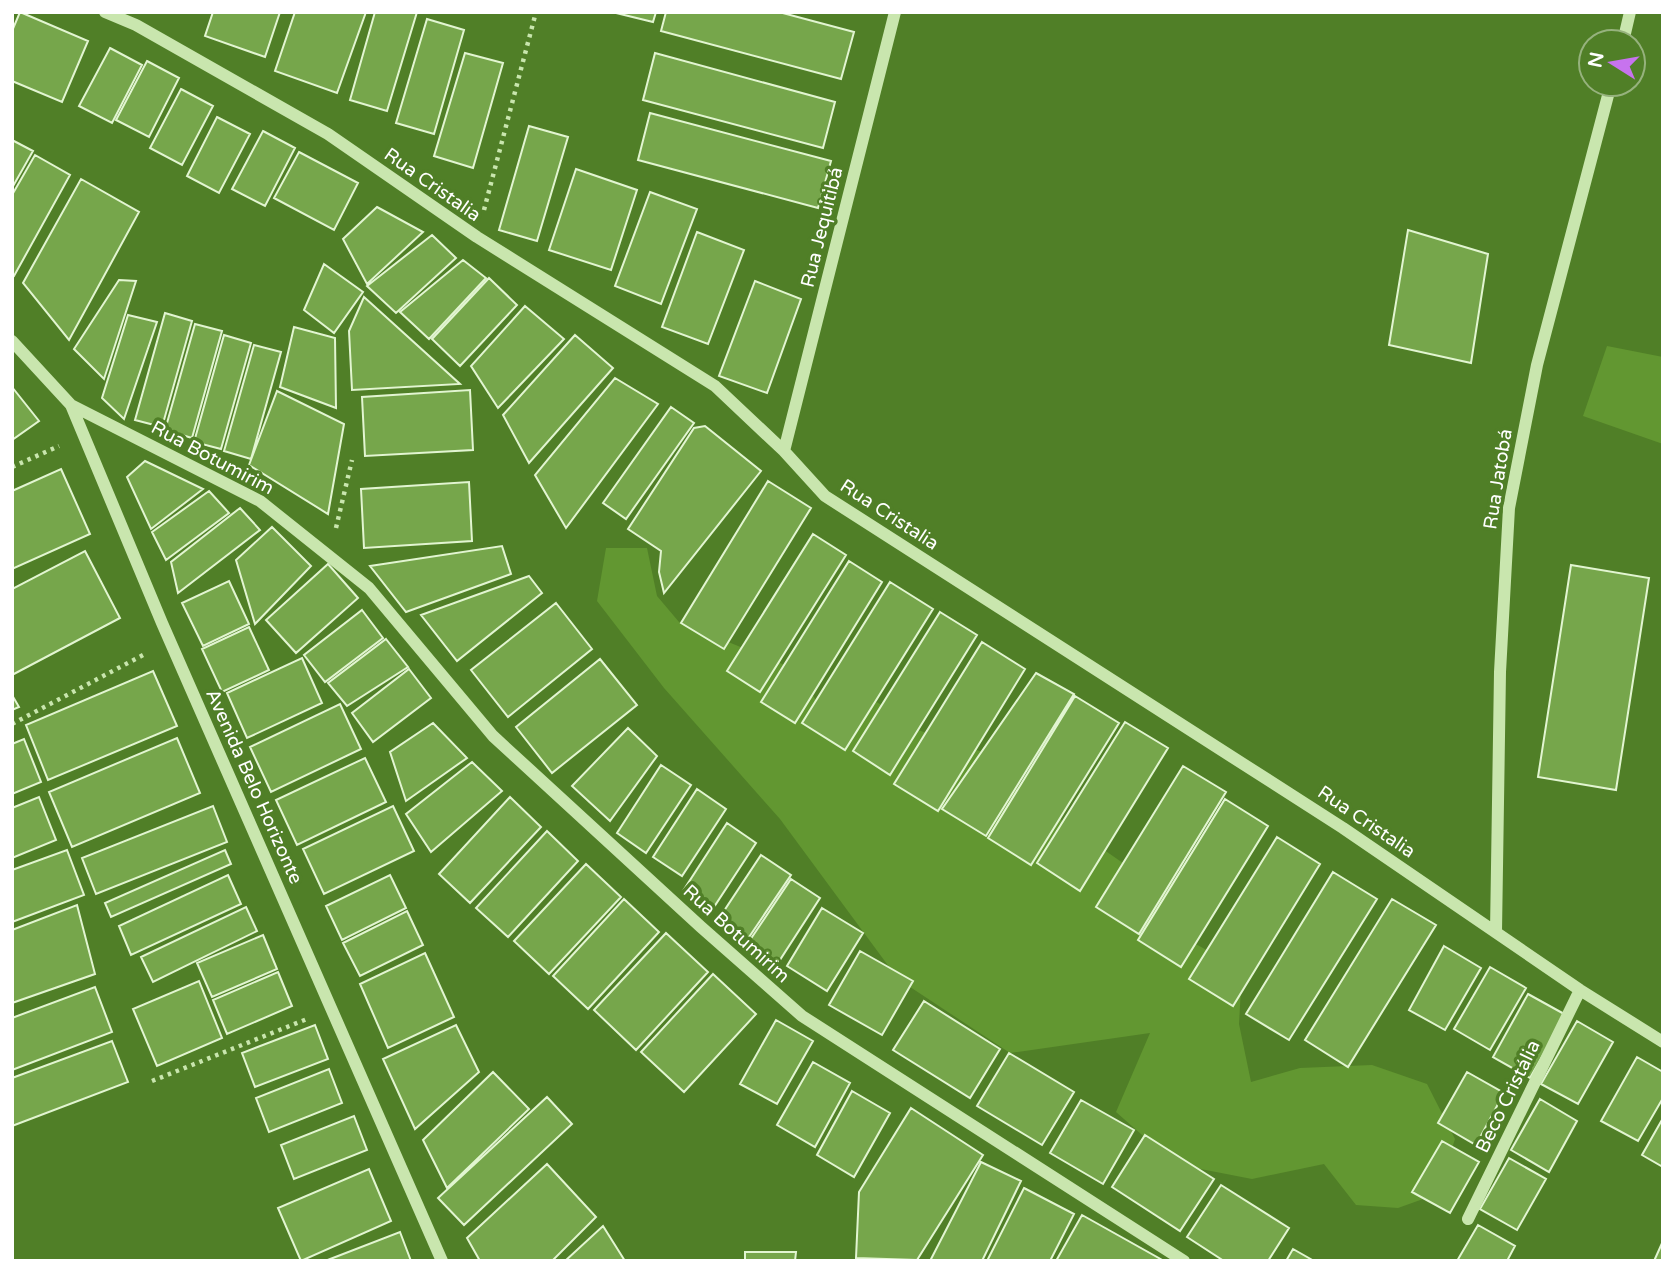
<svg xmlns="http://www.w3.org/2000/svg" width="1675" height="1273" font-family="'Varela Round',sans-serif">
<rect width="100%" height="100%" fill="#507f27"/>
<path fill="#629731" d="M 1607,346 L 1663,357 L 1663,444 L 1583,416 Z
M 606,548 L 647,548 L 657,596 L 679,622 L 797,670 L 817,702 L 859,690 L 918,730 L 991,755 L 1054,815 L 1143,877 L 1187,885 L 1192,942 L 1223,959 L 1241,988 L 1239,1024 L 1251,1082 L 1300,1068 L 1372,1065 L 1427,1084 L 1455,1139 L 1437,1194 L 1398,1208 L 1356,1205 L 1324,1164 L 1252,1179 L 1175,1164 L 1116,1112 L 1150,1033 L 1010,1053 L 898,979 L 780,819 L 664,688 L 597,601 Z"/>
<path fill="#76a64b" stroke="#e2f5d1" stroke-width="2" d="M 20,12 L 88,41 L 62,102 L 12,81 L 12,31 Z
M 213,12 L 280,12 L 265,57 L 205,36 Z
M 295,12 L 366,12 L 337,93 L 275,71 Z
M 375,12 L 417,12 L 387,111 L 350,100 Z
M 612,12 L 656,12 L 653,22 Z
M 666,12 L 779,12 L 854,32 L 841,79 L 661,31 Z
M 427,19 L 464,30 L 434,134 L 396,123 Z
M 110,48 L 142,65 L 112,123 L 79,106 Z
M 465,53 L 503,63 L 473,168 L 434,156 Z
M 655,53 L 835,102 L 823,148 L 643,100 Z
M 147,61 L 179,78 L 149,137 L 116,120 Z
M 181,89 L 213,106 L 182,165 L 150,148 Z
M 650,113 L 831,161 L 818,208 L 638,160 Z
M 217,117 L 250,134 L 219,193 L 187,176 Z
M 529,126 L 568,137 L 537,241 L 499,230 Z
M 263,131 L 295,148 L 265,206 L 232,189 Z
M 12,140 L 33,151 L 12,188 Z
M 299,152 L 358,183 L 334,230 L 274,198 Z
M 35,155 L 70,175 L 14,276 L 12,275 L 12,195 Z
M 576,169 L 637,190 L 611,270 L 549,250 Z
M 81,179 L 139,212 L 69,340 L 23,283 Z
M 650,192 L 697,209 L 661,304 L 615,286 Z
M 377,207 L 423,232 L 367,284 L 343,239 Z
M 1408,230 L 1488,254 L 1471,363 L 1389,345 Z
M 697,232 L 744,250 L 708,344 L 662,327 Z
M 432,235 L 456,258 L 396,313 L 367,286 Z
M 463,260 L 486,278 L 429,339 L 400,312 Z
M 324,264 L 363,292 L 334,333 L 304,310 Z
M 489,278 L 517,305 L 460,366 L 432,339 Z
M 119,280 L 136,281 L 104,379 L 74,349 Z
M 755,281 L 801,299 L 767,393 L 719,376 Z
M 364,297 L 460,384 L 352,390 L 349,331 Z
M 525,306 L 564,339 L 498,408 L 471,366 Z
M 165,313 L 192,321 L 162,427 L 135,420 Z
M 128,315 L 157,322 L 124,419 L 102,398 Z
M 195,324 L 222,331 L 192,438 L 165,430 Z
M 294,327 L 335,338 L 336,408 L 280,387 Z
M 224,335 L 251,343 L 221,449 L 194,442 Z
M 575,335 L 613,368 L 529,463 L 503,415 Z
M 254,345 L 281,352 L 251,459 L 224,451 Z
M 615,378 L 658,404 L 566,528 L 535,475 Z
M 12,387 L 39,421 L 12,440 Z
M 470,390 L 473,450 L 365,456 L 362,397 Z
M 277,391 L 344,424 L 328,514 L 249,465 Z
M 671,407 L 694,423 L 626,519 L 603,503 Z
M 705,426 L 761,471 L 664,593 L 659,572 L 661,551 L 628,529 L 694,428 Z
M 145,461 L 203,489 L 151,529 L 127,477 Z
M 61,469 L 90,534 L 12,569 L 12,491 Z
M 768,481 L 811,508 L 724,649 L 681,623 Z
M 469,482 L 472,541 L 364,548 L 361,489 Z
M 209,491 L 229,513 L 166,560 L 152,532 Z
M 240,508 L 260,530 L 178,593 L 171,562 Z
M 272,527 L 311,566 L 255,624 L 236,560 Z
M 813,534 L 846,555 L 760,692 L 727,671 Z
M 502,546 L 511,574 L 406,612 L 370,566 Z
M 85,551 L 120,618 L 12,675 L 12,589 Z
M 849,561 L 882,582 L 795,723 L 761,702 Z
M 328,564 L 358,598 L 296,653 L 266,620 Z
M 1571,565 L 1649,578 L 1616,790 L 1538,777 Z
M 529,576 L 542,593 L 457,661 L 421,615 Z
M 229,581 L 249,624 L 203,646 L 182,603 Z
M 890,582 L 933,609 L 845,750 L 802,723 Z
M 556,603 L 592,649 L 508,717 L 471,670 Z
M 362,610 L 383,638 L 325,682 L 304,655 Z
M 940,612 L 977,635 L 890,775 L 853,751 Z
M 249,627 L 269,670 L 222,692 L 202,649 Z
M 386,639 L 408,667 L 347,706 L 328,683 Z
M 982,642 L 1025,669 L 938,811 L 894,784 Z
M 302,658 L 322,703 L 247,738 L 227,693 Z
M 600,659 L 637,705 L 552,773 L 516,727 Z
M 409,669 L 431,698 L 373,742 L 352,713 Z
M 153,671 L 177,726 L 48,780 L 26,725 Z
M 1036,673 L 1074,694 L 986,836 L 942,809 Z
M 12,695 L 19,707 L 12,710 Z
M 1075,696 L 1119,723 L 1031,865 L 988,838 Z
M 340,704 L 361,749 L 271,792 L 250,747 Z
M 1125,722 L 1168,748 L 1080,891 L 1037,863 Z
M 433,723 L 467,758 L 406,801 L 390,752 Z
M 628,728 L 657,756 L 610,821 L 572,786 Z
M 177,738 L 200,793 L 72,847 L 49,792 Z
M 24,739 L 41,782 L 12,794 L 12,744 Z
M 365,758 L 386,802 L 297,845 L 276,800 Z
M 472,762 L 502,791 L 431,852 L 406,814 Z
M 661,765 L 691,785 L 646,853 L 617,833 Z
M 1183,766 L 1226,792 L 1139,934 L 1096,907 Z
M 697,789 L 726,809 L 682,876 L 653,857 Z
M 39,797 L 56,840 L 12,858 L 12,808 Z
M 510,797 L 541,827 L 470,903 L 439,874 Z
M 1225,799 L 1268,826 L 1181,967 L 1138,940 Z
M 213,806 L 227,842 L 96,894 L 82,858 Z
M 393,806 L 414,851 L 324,894 L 303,849 Z
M 727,823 L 756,843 L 712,910 L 683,891 Z
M 547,831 L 578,861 L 508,937 L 476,908 Z
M 1277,837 L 1320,864 L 1233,1006 L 1189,979 Z
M 67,850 L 84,895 L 12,922 L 12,870 Z
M 225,850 L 231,864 L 111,917 L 105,903 Z
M 761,855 L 791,875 L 745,943 L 716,923 Z
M 586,864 L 621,897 L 549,974 L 514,941 Z
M 1333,872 L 1377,899 L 1289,1040 L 1246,1014 Z
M 228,875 L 241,904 L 131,955 L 119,926 Z
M 390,875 L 406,908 L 342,940 L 326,906 Z
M 791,879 L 820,898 L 776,966 L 746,946 Z
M 624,899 L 659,932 L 588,1009 L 553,976 Z
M 1392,899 L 1436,925 L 1348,1067 L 1305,1040 Z
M 77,905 L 95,974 L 12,1003 L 12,930 Z
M 246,907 L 257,931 L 153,982 L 141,957 Z
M 822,908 L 863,933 L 827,991 L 787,966 Z
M 407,911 L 423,945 L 360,976 L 343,943 Z
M 666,933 L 708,972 L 636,1050 L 594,1010 Z
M 263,935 L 277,969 L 212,997 L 197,963 Z
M 1444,946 L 1481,968 L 1445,1030 L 1409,1010 Z
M 860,951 L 913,981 L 882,1035 L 829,1005 Z
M 425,953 L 454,1017 L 388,1048 L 360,984 Z
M 1490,967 L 1526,988 L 1490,1050 L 1454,1029 Z
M 278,972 L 292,1006 L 227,1034 L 213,1000 Z
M 713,974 L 756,1014 L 684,1092 L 641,1052 Z
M 199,981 L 222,1038 L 157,1066 L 133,1009 Z
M 95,987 L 112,1032 L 12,1070 L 12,1018 Z
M 1528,994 L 1566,1015 L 1530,1078 L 1493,1057 Z
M 924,1001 L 1000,1049 L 970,1098 L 893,1050 Z
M 776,1020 L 813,1041 L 777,1104 L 740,1084 Z
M 1577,1021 L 1613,1042 L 1578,1104 L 1541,1084 Z
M 315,1025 L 328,1059 L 255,1087 L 242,1053 Z
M 456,1025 L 479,1072 L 415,1129 L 383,1059 Z
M 112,1041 L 128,1082 L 12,1126 L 12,1078 Z
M 1009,1053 L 1074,1092 L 1042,1145 L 977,1106 Z
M 1637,1057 L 1663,1072 L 1663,1098 L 1638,1141 L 1601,1121 Z
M 813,1062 L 850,1083 L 815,1147 L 777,1125 Z
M 329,1069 L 342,1103 L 269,1132 L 256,1098 Z
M 493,1072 L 529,1109 L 447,1188 L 423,1140 Z
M 1467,1072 L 1504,1093 L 1476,1145 L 1438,1123 Z
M 852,1091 L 890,1113 L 854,1177 L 817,1155 Z
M 547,1097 L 572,1124 L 464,1225 L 438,1198 Z
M 1540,1099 L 1577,1121 L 1549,1172 L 1511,1150 Z
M 1081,1100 L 1134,1130 L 1103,1184 L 1050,1153 Z
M 911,1108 L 983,1155 L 917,1260 L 856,1258 L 859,1192 Z
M 354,1116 L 367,1150 L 294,1179 L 281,1145 Z
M 1663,1118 L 1663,1167 L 1642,1155 Z
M 1145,1135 L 1214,1179 L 1180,1231 L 1112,1187 Z
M 1442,1141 L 1479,1162 L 1450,1213 L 1412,1192 Z
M 1509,1158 L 1546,1179 L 1517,1230 L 1480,1209 Z
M 981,1162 L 1021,1181 L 982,1261 L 930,1261 Z
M 547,1164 L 596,1217 L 552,1261 L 480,1261 L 467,1238 Z
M 369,1169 L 391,1221 L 301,1261 L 278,1208 Z
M 1221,1185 L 1289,1228 L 1268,1261 L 1224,1261 L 1187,1237 Z
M 1024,1188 L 1074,1214 L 1050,1261 L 987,1261 Z
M 1082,1215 L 1164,1261 L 1056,1261 Z
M 1478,1225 L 1515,1246 L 1507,1261 L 1457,1261 Z
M 603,1226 L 625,1261 L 565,1261 Z
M 400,1232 L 411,1261 L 325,1261 Z
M 1663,1241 L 1663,1261 L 1654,1261 Z
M 1293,1249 L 1314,1261 L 1286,1261 Z
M 745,1252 L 796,1252 L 795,1261 L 745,1261 Z"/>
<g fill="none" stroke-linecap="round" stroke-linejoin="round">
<path stroke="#c9e6ae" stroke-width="4.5" stroke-dasharray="3.5 5" stroke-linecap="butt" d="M 484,210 L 536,12
M 12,467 L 59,446
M 336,528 L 352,460
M 12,724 L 145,654
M 152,1081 L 307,1019"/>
<path stroke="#c9e6ae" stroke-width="12" d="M 105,12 L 136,25 L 328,134 L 477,237 L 715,386 L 784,451 L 825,496 L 1343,828 L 1580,990 L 1663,1042
M 1623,42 L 1630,12
M 12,341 L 71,405 L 162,623 L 442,1261
M 71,405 L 260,501 L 369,588 L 493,736 L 701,927 L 802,1016 L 1184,1261
M 784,451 L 895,12
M 1496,932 L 1500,672 L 1509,508 L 1537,365 L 1611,84
M 1468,1219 L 1580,990"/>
</g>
<g text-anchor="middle" stroke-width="7" stroke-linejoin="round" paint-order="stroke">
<g font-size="19" fill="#fff" stroke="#507f27">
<text transform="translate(433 184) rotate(35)" y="7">Rua Cristalia</text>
<text transform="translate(821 227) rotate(-76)" y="7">Rua Jequitibá</text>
<text transform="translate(213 457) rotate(28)" y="7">Rua Botumirim</text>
<text transform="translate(1497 479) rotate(-81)" y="7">Rua Jatobá</text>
<text transform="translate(890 514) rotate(33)" y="7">Rua Cristalia</text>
<text transform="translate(255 786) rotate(66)" y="7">Avenida Belo Horizonte</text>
<text transform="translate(1367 821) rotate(34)" y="7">Rua Cristalia</text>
<text transform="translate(737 933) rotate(42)" y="7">Rua Botumirim</text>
<text transform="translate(1507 1096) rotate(-64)" y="7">Beco Cristália</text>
</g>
</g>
<rect width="1675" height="1273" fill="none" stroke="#ffffff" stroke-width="28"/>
<g transform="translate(1612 63) rotate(281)"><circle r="33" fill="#507f27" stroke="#96b27d" stroke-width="2"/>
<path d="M0-5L12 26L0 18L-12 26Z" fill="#c773ee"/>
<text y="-10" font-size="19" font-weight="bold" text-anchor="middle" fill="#ffffff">N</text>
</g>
</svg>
